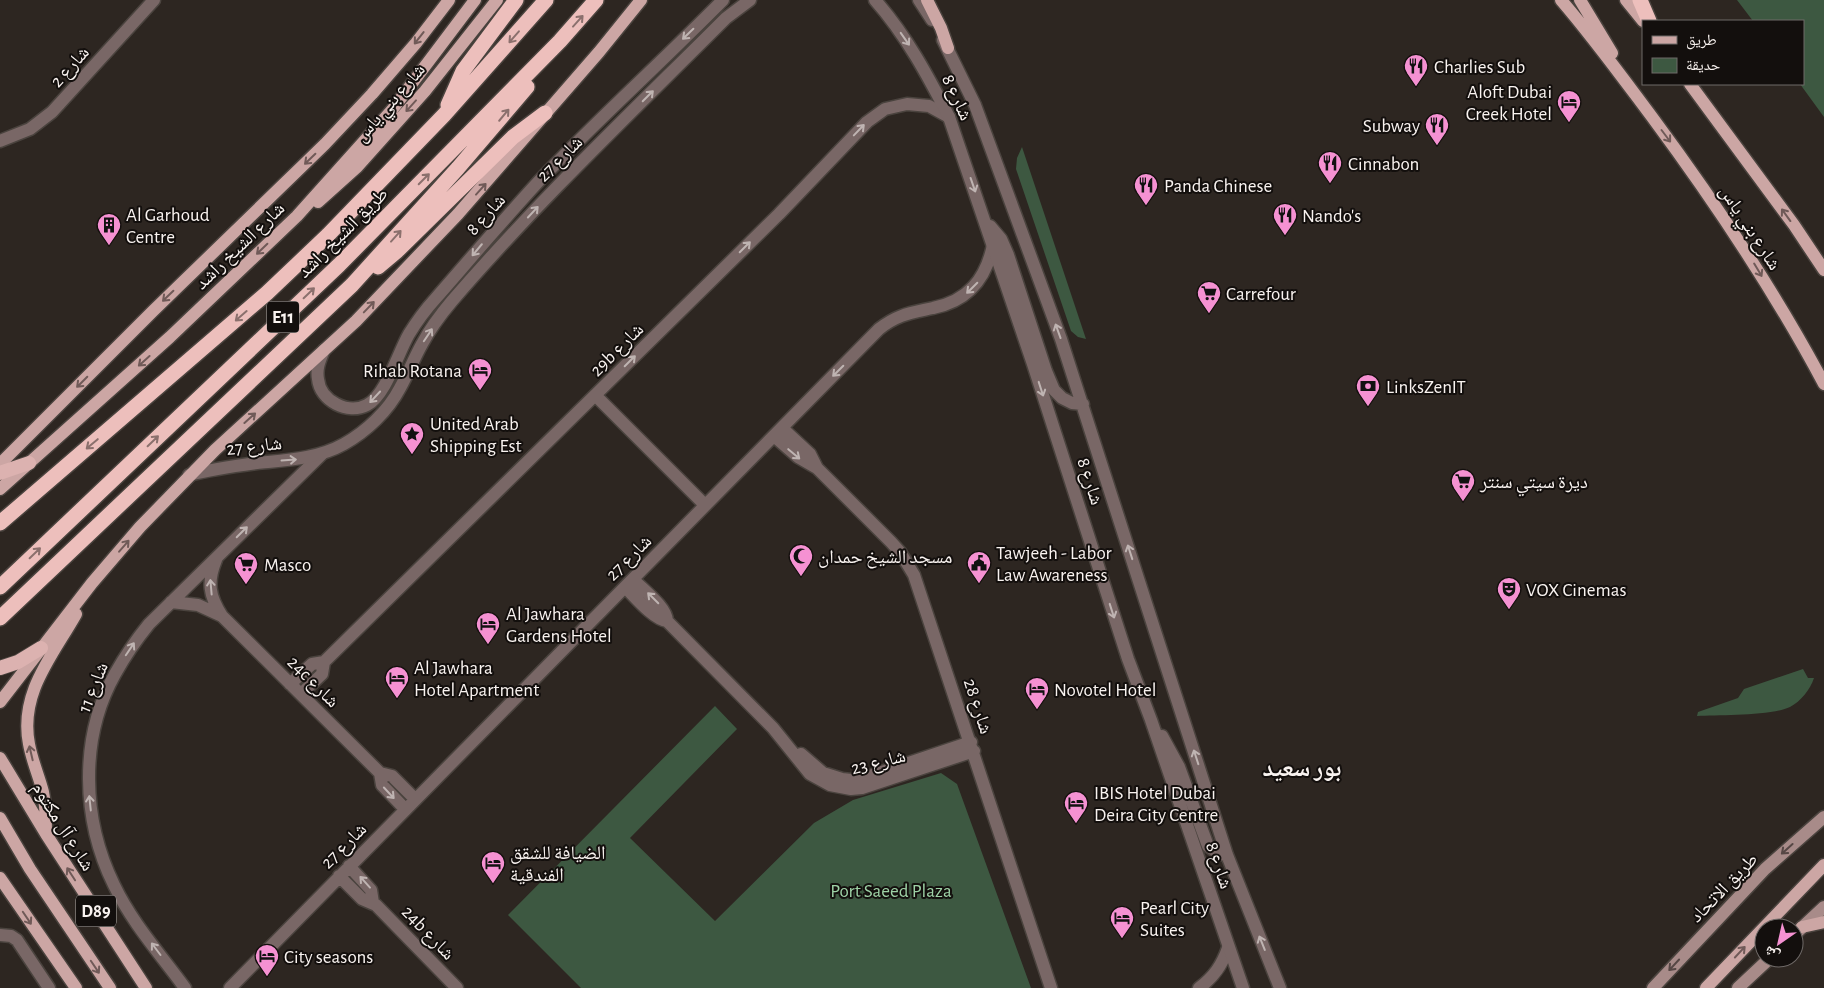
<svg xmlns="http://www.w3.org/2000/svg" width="1824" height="988" font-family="'Alegreya Sans','Noto Naskh Arabic',sans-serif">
<rect width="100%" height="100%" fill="#2d2621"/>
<path fill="#3d5841" d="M 1737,0 L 1824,0 L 1824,117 L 1800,84 L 1803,84 L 1803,21 L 1753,21 Z
M 1022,147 L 1086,339 L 1078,337 L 1071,331 L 1016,169 L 1017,158 Z
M 1803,669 L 1808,678 L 1814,678 C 1810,690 1801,701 1790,707 C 1771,716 1719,715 1697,716 L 1698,712 L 1738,698 L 1744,689 Z
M 715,706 L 737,729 L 630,838 L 715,921 L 814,823 L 853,800 L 941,773 L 957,784 L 1031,988 L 581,988 L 508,915 Z"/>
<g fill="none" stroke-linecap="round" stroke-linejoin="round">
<g stroke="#4a433e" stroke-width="15">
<path id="minor" d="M 595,395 L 705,505
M 782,428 L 810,454 L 817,468
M 774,436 L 798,457 L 817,468 L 891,542 L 900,552 L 914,575 L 1051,988
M 216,560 C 207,582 209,596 222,616 L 380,773 L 392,776 L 415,799
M 633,579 C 642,589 667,607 667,621
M 625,587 C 634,596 654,620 667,621 L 773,728 L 810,774 L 830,785 L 851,789 L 862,788 L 974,751
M 171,602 L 198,605 L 222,616
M 290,684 L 312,664 L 324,662
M 301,694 L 322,674 L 324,662 L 779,214 L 867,122 L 885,109 L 907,104 L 929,106 L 949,117
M 801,754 L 823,773 L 842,779 L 851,780 L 870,776 L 971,742
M 380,773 L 382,785 L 405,809
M 349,866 L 371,890 L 373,903
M 339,876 L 362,899 L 376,905 L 457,988
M 0,935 L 11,936 L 17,940 L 49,988
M 185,988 C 161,955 132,923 114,885 C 82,820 79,738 115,674 C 125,656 136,640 149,624 L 322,454
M 230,988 L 879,329 C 898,314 911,313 933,308 C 968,301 986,279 993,245
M 1199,988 C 1214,977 1222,965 1228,948"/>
</g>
<g stroke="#4a433e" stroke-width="15">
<path id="tertiary" d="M 875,0 C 906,35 928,76 949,117 L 1033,364 L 1128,659 L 1151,720 L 1243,988
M 919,0 L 932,20
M 943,40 L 975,105 L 1061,339 L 1227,855 L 1280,988
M 0,141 L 30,129 L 52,112 L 154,0
M 990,226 L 1001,239 L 1008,255 L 1046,371 L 1054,390 L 1062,398 L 1072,403 L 1083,404
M 324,350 C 320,360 316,368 318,379 C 320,401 348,415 367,405 C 386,395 398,353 409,334 C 417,321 426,309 436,298 C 470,259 504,219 539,181 C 598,119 663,61 723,0
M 189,475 C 212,469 234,466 257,463 C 287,460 317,459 344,444 C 367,431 388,411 400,388 C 408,374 414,358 422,344 C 430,329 441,314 452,301 C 538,201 633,111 726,18 L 750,0
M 1162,736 L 1179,767 L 1208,846 L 1220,854 L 1227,855"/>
</g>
<g stroke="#4a433e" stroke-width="15">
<path id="secondary" d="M 1794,935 L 1824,907
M 1653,988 L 1765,869 L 1824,817
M 1738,988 L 1770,958"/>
</g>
<g stroke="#4a433e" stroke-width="15">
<path id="primary" d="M 927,0 L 941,28 L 948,48
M 1561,0 C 1593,37 1622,77 1652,117 C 1715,202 1774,290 1824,384
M 1580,0 L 1612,53
M 1626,0 L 1643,21
M 1690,84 L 1794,225 L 1824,270
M 318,202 L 357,167 L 425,91 L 497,0
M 0,464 L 153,311 L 325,144 L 372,94 L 416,43 L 449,0
M 0,489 L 170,337 L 297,216 L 392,110 L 475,0
M 0,702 L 92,583 L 140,527 L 215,450 L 356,321 L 458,214 L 599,52 L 641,0
M 0,758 L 46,834 L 146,988
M 0,818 L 30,869 L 110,988
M 46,834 C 46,820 46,806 43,792 C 39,776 32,761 29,744 C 19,693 53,655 76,614
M 0,878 L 76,988
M 1802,927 L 1824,922
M 1706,988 L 1824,865"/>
</g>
<g stroke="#4a433e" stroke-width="16">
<path id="trunk" d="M 0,473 L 29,463
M 0,668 L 18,662 L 41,648"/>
</g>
<g stroke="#4a433e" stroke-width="18">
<path id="motorway" d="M 1640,0 L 1649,21
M 448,105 L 463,71 L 516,0
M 378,267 L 397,251 L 513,137 L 545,113
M 0,523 L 267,293 L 328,235 L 444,115 L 546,0
M 0,587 L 339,265 L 560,41 L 596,0
M 0,618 L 352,285 L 458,168 L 527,87"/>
</g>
<use href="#minor" stroke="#796766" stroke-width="12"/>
<use href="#tertiary" stroke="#796766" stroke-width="12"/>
<use href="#secondary" stroke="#a88b89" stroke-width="12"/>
<use href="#primary" stroke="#cca6a4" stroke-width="12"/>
<use href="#trunk" stroke="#dcb2b0" stroke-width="14"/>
<use href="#motorway" stroke="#edbfbc" stroke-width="15"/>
</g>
<defs><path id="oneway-shaft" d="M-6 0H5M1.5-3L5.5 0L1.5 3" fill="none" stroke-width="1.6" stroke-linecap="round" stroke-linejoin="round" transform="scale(1.25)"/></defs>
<g stroke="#8b706d">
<use href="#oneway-shaft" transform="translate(578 21) rotate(-48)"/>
<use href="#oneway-shaft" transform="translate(514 37) rotate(131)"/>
<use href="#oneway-shaft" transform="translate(504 115) rotate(-50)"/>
<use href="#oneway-shaft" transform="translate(424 179) rotate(-45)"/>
<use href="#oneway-shaft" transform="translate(396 236) rotate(-48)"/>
<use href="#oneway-shaft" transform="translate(309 293) rotate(-44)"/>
<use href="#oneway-shaft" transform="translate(241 316) rotate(139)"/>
<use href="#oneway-shaft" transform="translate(153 441) rotate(-44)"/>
<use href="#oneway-shaft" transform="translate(92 444) rotate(140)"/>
<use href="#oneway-shaft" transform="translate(35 553) rotate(-44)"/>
</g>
<g stroke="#bfb4b2">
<use href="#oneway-shaft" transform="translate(688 34) rotate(136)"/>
<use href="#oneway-shaft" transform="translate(905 39) rotate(55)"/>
<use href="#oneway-shaft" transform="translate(648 96) rotate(-45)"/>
<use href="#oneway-shaft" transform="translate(859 130) rotate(-46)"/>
<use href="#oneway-shaft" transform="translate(973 185) rotate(71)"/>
<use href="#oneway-shaft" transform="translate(533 212) rotate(-47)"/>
<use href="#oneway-shaft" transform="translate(745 247) rotate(-45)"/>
<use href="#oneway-shaft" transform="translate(477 250) rotate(130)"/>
<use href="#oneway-shaft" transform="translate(972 288) rotate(135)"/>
<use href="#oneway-shaft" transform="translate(1058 331) rotate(-110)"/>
<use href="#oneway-shaft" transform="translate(428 335) rotate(-56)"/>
<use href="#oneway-shaft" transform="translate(630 361) rotate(-45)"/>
<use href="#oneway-shaft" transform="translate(838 371) rotate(135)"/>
<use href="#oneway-shaft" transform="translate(1041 389) rotate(72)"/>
<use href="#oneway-shaft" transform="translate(375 397) rotate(133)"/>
<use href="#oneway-shaft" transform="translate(794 454) rotate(40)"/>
<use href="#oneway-shaft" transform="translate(289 460) rotate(-4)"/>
<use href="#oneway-shaft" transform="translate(242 532) rotate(-45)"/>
<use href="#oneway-shaft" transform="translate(1130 552) rotate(-108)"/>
<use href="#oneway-shaft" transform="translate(211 587) rotate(-95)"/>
<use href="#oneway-shaft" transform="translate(653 598) rotate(-135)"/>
<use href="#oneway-shaft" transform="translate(1112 611) rotate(72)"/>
<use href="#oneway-shaft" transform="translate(130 649) rotate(-56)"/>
<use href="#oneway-shaft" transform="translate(1196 757) rotate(-108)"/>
<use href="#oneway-shaft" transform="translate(389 793) rotate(47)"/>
<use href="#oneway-shaft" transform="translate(90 803) rotate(-96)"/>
<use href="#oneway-shaft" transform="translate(365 882) rotate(-132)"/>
<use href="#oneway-shaft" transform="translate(1262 943) rotate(-112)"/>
<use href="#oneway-shaft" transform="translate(156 949) rotate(-127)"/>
</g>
<g stroke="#705a58">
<use href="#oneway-shaft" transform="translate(419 38) rotate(128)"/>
<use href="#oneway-shaft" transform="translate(411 106) rotate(132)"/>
<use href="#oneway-shaft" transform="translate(1666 136) rotate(53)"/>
<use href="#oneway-shaft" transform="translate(310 159) rotate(136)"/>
<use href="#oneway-shaft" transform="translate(481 189) rotate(-48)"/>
<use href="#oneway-shaft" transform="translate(1786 215) rotate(-126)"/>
<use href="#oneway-shaft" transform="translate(262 249) rotate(136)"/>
<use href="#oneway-shaft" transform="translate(1758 270) rotate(59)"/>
<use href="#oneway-shaft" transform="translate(168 296) rotate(136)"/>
<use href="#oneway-shaft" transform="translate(369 307) rotate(-46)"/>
<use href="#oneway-shaft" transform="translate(144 361) rotate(138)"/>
<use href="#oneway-shaft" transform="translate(82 382) rotate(135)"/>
<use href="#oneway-shaft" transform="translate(250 418) rotate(-42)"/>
<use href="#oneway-shaft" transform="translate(124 546) rotate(-49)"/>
<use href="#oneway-shaft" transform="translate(31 753) rotate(-103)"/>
<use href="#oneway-shaft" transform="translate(71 874) rotate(-123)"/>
<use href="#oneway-shaft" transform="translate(27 918) rotate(56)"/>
<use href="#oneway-shaft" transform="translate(1740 952) rotate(-47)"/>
<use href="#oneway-shaft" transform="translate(95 967) rotate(56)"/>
</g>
<g stroke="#564745">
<use href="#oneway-shaft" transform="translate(1787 849) rotate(138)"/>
<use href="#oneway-shaft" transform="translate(1674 965) rotate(133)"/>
</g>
<defs>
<g id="restaurant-pin" transform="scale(1.25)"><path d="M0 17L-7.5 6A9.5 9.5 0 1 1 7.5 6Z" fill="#f591d2" stroke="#130f0d"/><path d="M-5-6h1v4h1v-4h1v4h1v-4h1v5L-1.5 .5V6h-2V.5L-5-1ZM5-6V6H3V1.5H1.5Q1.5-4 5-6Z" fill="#111"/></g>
<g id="hotel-pin" transform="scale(1.25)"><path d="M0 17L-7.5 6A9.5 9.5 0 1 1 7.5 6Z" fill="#f591d2" stroke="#130f0d"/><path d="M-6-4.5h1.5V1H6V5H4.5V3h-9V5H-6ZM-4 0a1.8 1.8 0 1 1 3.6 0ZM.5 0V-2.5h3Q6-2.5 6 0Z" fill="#111"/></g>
<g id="building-pin" transform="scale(1.25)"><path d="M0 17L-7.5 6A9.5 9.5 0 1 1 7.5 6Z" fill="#f591d2" stroke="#130f0d"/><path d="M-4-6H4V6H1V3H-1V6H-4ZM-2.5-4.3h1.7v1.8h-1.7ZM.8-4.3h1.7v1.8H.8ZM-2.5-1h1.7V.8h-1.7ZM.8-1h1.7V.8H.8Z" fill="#111"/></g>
<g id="supermarket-pin" transform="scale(1.25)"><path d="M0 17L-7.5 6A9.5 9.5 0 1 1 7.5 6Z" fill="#f591d2" stroke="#130f0d"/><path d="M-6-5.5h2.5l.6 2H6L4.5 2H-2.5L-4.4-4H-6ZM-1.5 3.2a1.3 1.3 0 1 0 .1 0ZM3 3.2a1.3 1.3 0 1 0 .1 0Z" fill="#111"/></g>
<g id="bank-pin" transform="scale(1.25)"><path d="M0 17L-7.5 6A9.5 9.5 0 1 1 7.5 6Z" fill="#f591d2" stroke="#130f0d"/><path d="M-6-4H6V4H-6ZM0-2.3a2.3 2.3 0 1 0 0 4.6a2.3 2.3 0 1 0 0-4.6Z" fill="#111"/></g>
<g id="sight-pin" transform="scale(1.25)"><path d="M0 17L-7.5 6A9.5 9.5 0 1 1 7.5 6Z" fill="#f591d2" stroke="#130f0d"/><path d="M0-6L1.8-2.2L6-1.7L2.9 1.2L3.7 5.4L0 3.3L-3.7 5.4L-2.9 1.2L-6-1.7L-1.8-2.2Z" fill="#111"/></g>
<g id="mosque-pin" transform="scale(1.25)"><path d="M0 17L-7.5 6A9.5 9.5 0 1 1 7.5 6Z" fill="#f591d2" stroke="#130f0d"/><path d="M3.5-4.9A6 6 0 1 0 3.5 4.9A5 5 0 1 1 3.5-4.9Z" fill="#111"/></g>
<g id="civic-pin" transform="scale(1.25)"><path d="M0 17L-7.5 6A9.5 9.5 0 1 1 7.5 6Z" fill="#f591d2" stroke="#130f0d"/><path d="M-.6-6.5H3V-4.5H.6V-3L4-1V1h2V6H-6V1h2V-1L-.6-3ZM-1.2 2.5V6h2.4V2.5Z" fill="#111"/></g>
<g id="theatre-pin" transform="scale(1.25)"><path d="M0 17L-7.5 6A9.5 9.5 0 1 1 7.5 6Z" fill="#f591d2" stroke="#130f0d"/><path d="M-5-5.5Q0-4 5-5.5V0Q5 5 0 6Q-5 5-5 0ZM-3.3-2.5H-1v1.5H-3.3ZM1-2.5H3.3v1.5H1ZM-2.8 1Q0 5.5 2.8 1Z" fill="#111"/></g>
</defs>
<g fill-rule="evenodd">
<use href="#restaurant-pin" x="1416" y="66"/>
<use href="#hotel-pin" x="1569" y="102"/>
<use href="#restaurant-pin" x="1437" y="125"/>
<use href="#restaurant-pin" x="1330" y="163"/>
<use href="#restaurant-pin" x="1146" y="185"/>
<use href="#restaurant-pin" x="1285" y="215"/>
<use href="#building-pin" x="109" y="225"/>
<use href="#supermarket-pin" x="1209" y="293"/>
<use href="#hotel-pin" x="480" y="370"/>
<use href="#bank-pin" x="1368" y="386"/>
<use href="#sight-pin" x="412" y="434"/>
<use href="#supermarket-pin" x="1463" y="481"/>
<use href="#mosque-pin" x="801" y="556"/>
<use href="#civic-pin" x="979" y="563"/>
<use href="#supermarket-pin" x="246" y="564"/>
<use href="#theatre-pin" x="1509" y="589"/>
<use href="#hotel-pin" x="488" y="624"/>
<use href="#hotel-pin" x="397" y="678"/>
<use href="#hotel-pin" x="1037" y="689"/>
<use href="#hotel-pin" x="1076" y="803"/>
<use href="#hotel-pin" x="493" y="863"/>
<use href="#hotel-pin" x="1122" y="918"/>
<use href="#hotel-pin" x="267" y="956"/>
</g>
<g text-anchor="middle" stroke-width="4" stroke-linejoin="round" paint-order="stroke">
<g fill="#130f0d" stroke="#b4afac" stroke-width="1">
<rect x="267" y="301.5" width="32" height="31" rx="4"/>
<rect x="76" y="895.5" width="40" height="31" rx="4"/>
</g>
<g font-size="18" font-weight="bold" fill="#f9f3f0">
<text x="283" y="323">E11</text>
<text x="96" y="917">D89</text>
</g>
<g font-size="19" fill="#f9f3f0" stroke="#130f0d">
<text transform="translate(69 66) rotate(-48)" y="7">شارع 2</text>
<text transform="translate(958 97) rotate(65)" y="7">شارع 8</text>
<text transform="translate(389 102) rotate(-49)" y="7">شارع بني ياس</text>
<text transform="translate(559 158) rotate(-45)" y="7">شارع 27</text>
<text transform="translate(485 214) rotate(-48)" y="7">شارع 8</text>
<text transform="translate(1751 227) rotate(57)" y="7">شارع بني ياس</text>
<text transform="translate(342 232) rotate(-45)" y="7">طريق الشيخ راشد</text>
<text transform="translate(239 245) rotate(-44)" y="7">شارع الشيخ راشد</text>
<text transform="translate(616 349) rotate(-45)" y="7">29b شارع</text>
<text transform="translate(254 445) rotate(-6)" y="7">شارع 27</text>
<text transform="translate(1091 481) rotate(72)" y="7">شارع 8</text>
<text transform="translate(628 557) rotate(-45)" y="7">شارع 27</text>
<text transform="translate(314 681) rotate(45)" y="7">24c شارع</text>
<text transform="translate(92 687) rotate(-68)" y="7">شارع 11</text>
<text transform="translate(979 706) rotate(72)" y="7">شارع 28</text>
<text transform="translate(878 761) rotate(-14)" y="7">شارع 23</text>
<text transform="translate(64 826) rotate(58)" y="7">شارع آل مكتوم</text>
<text transform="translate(343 845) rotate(-45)" y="7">شارع 27</text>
<text transform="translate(1220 865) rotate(71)" y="7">شارع 8</text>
<text transform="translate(1723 887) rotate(-46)" y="7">طريق الاتحاد</text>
<text transform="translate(429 932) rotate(46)" y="7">24b شارع</text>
</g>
<g font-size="19" fill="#f9f3f0" stroke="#130f0d" text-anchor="start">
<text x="1434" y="73">Charlies Sub</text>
<text x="1552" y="98" text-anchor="end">Aloft Dubai<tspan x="1552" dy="22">Creek Hotel</tspan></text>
<text x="1420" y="132" text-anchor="end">Subway</text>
<text x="1348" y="170">Cinnabon</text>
<text x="1164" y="192">Panda Chinese</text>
<text x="126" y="221">Al Garhoud<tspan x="126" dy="22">Centre</tspan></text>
<text x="1302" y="222">Nando's</text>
<text x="1226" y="300">Carrefour</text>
<text x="462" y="377" text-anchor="end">Rihab Rotana</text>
<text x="1386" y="393">LinksZenIT</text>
<text x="430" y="430">United Arab<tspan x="430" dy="22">Shipping Est</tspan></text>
<text x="1480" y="488">ديرة سيتي سنتر</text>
<text x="996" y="559">Tawjeeh - Labor<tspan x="996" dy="22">Law Awareness</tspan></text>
<text x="818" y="563">مسجد الشيخ حمدان</text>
<text x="264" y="571">Masco</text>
<text x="1526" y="596">VOX Cinemas</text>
<text x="506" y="620">Al Jawhara<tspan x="506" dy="22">Gardens Hotel</tspan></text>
<text x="414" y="674">Al Jawhara<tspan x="414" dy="22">Hotel Apartment</tspan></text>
<text x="1054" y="696">Novotel Hotel</text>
<text x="1094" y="799">IBIS Hotel Dubai<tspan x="1094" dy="22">Deira City Centre</tspan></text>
<text x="510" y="859">الضيافة للشقق<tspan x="510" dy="22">الفندقية</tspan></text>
<text x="1140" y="914">Pearl City<tspan x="1140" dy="22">Suites</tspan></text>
<text x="284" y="963">City seasons</text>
</g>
<g font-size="19" fill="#9ed2a6" stroke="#130f0d">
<text x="891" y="897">Port Saeed Plaza</text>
</g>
<g font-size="24" font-weight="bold" fill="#f9f3f0" stroke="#130f0d">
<text x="1302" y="776">بور سعيد</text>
</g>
</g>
<rect x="1642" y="20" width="162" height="65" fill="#130f0d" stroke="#6f6a68"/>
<rect x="1652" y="36" width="25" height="8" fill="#cca6a4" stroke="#6f6a68"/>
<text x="1686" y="45" font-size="15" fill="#f9f3f0">طريق</text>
<rect x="1652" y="58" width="25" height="15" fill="#3d5841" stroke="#6f6a68"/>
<text x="1686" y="70" font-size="15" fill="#f9f3f0">حديقة</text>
<g transform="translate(1779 943) rotate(214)"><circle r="24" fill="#130f0d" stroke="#6f6a68"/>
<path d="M0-4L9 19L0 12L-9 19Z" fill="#f591d2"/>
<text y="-8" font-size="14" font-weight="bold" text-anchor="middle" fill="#f9f3f0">ش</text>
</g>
</svg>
